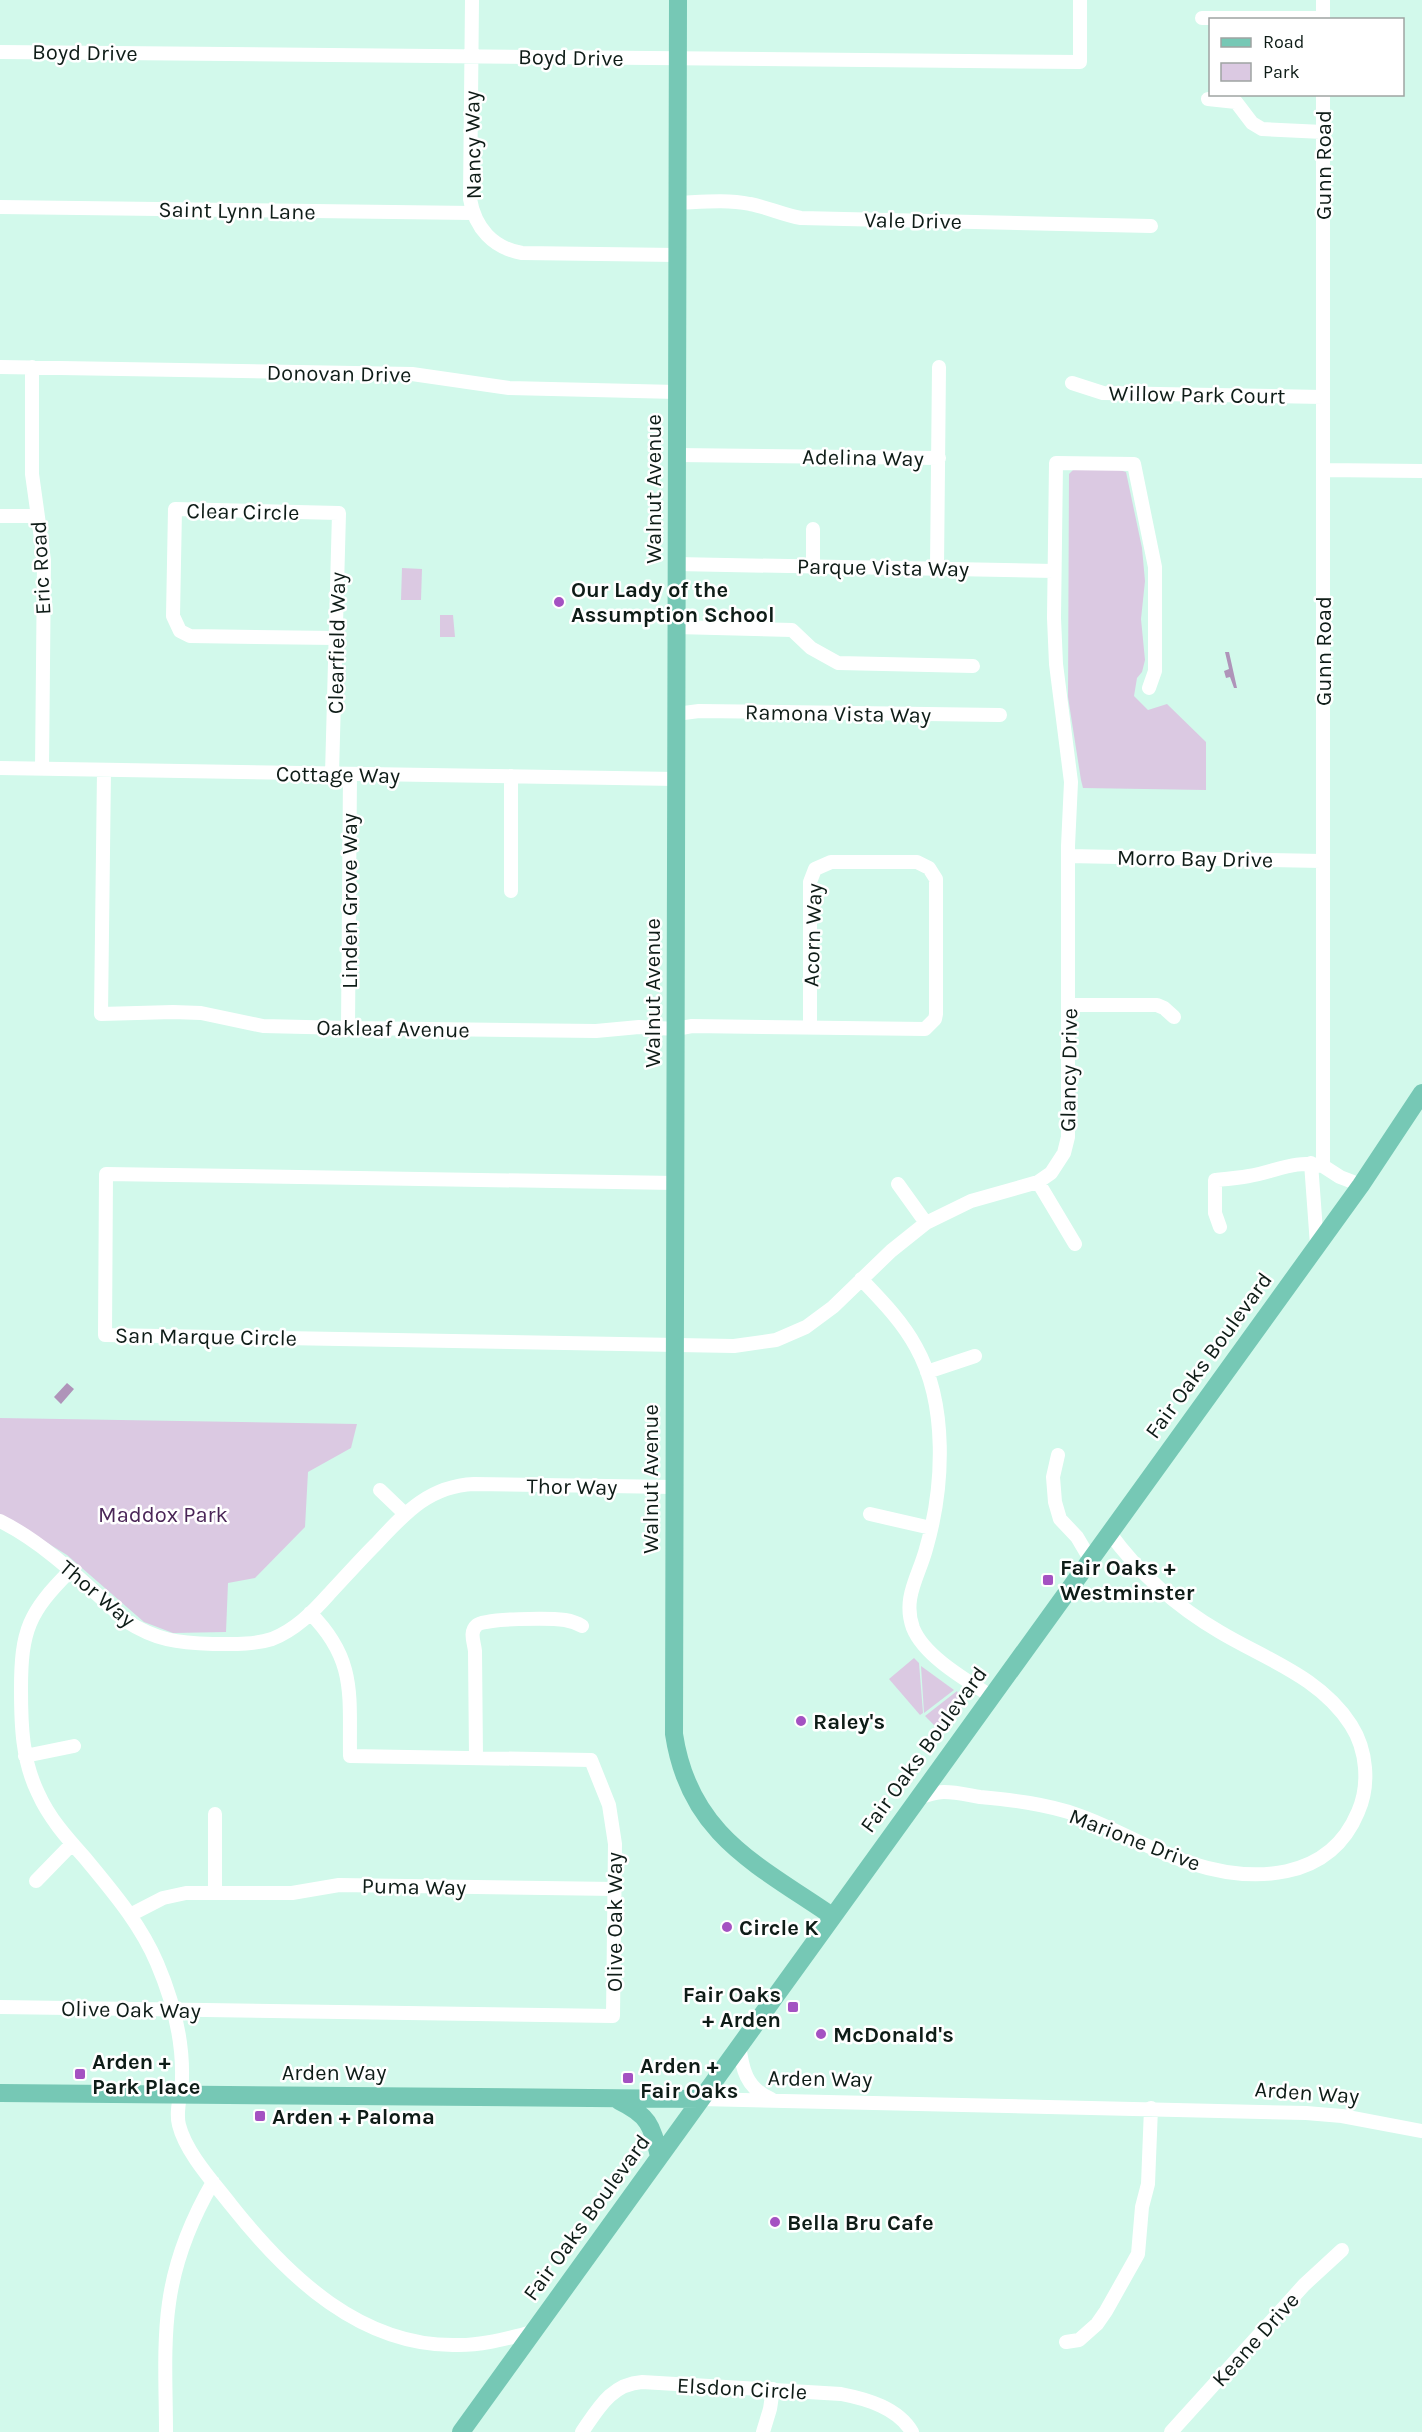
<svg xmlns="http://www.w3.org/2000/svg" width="1422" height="2432" font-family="Karla,sans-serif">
<rect width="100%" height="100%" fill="#d2f9eb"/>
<path fill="#dbc9e2" d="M 1113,468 L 1126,472 L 1142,548 L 1145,581 L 1141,619 L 1145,660 L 1142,672 L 1137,678 L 1134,696 L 1148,710 L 1167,704 L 1206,742 L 1206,790 L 1083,788 L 1081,780 L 1068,697 L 1069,474 L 1073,470 Z
M 402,568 L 422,569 L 421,600 L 401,600 Z
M 440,615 L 453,615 L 455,637 L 440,637 Z
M 0,1418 L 357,1424 L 351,1448 L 308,1472 L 305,1527 L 255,1578 L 228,1583 L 226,1632 L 173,1633 L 144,1622 L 67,1555 L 0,1514 Z
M 914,1658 L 919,1663 L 923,1713 L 920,1715 L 889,1679 Z
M 921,1666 L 954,1690 L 924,1713 Z
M 957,1691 C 963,1704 945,1719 937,1728 L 925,1716 Z"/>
<path fill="#af94b9" d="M 1225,652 L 1229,652 L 1237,688 L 1234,688 L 1230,677 L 1226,678 L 1224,671 L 1229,669 Z
M 67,1383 L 74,1389 L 61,1404 L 54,1397 Z"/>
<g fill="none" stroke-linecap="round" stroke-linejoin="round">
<path stroke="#fff" stroke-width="14" d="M 472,0 L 470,199 C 475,228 493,248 522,253 L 677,255
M 1202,18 L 1323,18
M 1323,20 L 1323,0
M 0,52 L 1080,62 L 1080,0
M 1323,94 L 1323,1166 L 1340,1177 L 1361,1185
M 1208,99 L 1236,102 L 1252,123 L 1262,129 L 1323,132
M 677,203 C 701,202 726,199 750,204 C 767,207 783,215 801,218 L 1151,226
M 0,207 L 473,213
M 0,367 L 412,374 L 509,388 L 677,392
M 32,367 L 32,474 L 44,560 L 42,769
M 1072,383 L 1103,393 L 1323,397
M 677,455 L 939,458
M 1323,470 L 1422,471
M 0,516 L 38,516
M 676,564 L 1054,571
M 813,566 L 813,529
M 937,568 L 939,367
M 676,627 L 792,630 L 811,648 L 838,663 L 973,666
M 676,714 L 699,711 L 1000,715
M 0,768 L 676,779
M 104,770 L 101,1014 L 173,1012 L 201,1013 L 263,1026 L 348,1028 L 596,1031 L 639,1027 L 676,1029 L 692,1026 L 925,1029 L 935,1019 L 936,1014 L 936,879 L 929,868 L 917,862 L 831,862 L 815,869 L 810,882 L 810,1028
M 332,774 L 339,513 L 175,509 L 173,616 L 180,631 L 190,636 L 336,638
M 1068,856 L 1322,861
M 511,891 L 511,776
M 1070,1005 L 1157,1005 L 1164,1008 L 1174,1017
M 348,1028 L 350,774
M 1311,1163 L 1317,1245
M 1038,1182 L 1075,1244
M 675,1183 L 106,1174 L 105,1335 L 734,1346 L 776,1340 L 806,1327 L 833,1307 L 891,1251 L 926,1223 L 971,1201 L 1038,1182 L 1051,1173 L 1064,1153 L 1068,1137 L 1068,846 L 1071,782 L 1056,664 L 1054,618 L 1056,463 L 1134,464 L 1155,567 L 1155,671 L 1149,688
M 898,1184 L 926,1223
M 1220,1227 L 1215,1213 L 1215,1180 C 1226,1179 1238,1178 1249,1176 C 1276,1172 1294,1159 1323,1166
M 861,1279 C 881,1300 902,1321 916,1347 C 948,1404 944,1487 926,1549 C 919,1576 902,1598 913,1628 C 924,1656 966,1680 991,1696
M 927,1372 L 975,1356
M 1058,1455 L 1053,1477 L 1055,1502 L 1060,1519 L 1077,1537 L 1090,1559
M 380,1490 L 404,1513
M 870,1514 L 931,1528
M 0,1521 C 48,1545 86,1585 126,1621 C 156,1640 177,1643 213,1644 C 232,1644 253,1645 272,1639 C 295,1630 313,1612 329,1594 C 345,1577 360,1560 376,1544 C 405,1513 429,1486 474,1484 L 674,1487
M 70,1571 C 29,1612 21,1630 21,1689 C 21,1725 22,1760 38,1793 C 49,1818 67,1838 85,1858 C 112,1891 140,1923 157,1963 C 172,1998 183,2039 182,2078 C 182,2093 175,2110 179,2125 C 186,2153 214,2183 231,2205 C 288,2277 362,2348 459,2345 C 484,2345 508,2338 533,2332
M 25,1756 L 74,1746
M 476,1758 L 475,1651 C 474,1642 469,1632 477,1625 C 485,1618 551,1618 565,1620 C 571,1621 577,1623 582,1626
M 917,1798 C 926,1796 935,1792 944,1792 C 956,1792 968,1795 980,1797 C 1013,1800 1046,1804 1078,1815 C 1116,1828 1151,1851 1190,1863 C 1252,1883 1329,1882 1358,1812 C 1370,1785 1367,1750 1351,1725 C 1320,1677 1267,1660 1220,1632 C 1177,1607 1138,1572 1109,1532
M 215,1814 L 215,1892
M 36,1881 L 72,1844
M 130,1915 L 163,1898 L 186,1893 L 292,1893 L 339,1885 L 615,1889
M 0,2007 L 613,2016 L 615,1844 L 609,1805 L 591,1760 L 350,1756 C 349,1696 357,1660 310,1613
M 739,2044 C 742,2069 746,2088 771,2099
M 700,2099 L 1306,2113 L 1342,2116 L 1422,2131
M 1066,2342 L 1079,2340 L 1097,2324 L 1106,2311 L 1138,2254 L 1142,2207 L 1148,2184 L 1151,2108
M 166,2432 C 166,2389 163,2345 169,2303 C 175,2259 191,2220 213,2182
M 582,2432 C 598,2409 611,2384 642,2382 L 841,2394 C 867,2399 898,2408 912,2432
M 763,2432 L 770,2409 L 773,2389
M 1171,2432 L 1304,2285 L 1342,2250"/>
<path stroke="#76c8b5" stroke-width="18" d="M 678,0 L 674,1734 C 689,1834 756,1864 832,1916
M 0,2093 L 700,2099
M 619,2101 C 648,2115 652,2125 659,2156
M 461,2432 L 1361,1185 L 1422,1093"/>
</g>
<g fill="#a452c2" stroke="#fff" stroke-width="2">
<circle cx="559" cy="602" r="6"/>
<rect x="1042" y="1574" width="12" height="12" rx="3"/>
<circle cx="801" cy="1721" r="6"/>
<circle cx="727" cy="1927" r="6"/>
<rect x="787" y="2001" width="12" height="12" rx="3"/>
<circle cx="821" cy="2034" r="6"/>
<rect x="74" y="2068" width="12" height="12" rx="3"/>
<rect x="622" y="2072" width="12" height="12" rx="3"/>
<rect x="254" y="2110" width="12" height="12" rx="3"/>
<circle cx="775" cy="2222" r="6"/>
</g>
<g text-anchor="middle" stroke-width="5" stroke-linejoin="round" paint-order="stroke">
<g font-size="22" fill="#0e1c17" stroke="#fff">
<text transform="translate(85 52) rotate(1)" y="8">Boyd Drive</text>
<text transform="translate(571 57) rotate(1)" y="8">Boyd Drive</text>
<text transform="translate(472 145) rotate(-91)" y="8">Nancy Way</text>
<text transform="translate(1323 165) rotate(-90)" y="8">Gunn Road</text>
<text transform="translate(237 210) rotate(1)" y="8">Saint Lynn Lane</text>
<text transform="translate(913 220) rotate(1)" y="8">Vale Drive</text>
<text transform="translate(339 373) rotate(1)" y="8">Donovan Drive</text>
<text transform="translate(1197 394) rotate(1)" y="8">Willow Park Court</text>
<text transform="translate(863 457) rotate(1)" y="8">Adelina Way</text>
<text transform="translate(653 489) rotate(-90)" y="8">Walnut Avenue</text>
<text transform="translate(243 511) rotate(1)" y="8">Clear Circle</text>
<text transform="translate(883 567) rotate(1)" y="8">Parque Vista Way</text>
<text transform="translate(40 568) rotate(-93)" y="8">Eric Road</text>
<text transform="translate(336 643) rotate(-89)" y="8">Clearfield Way</text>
<text transform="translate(1323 651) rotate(-90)" y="8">Gunn Road</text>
<text transform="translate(838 713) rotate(1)" y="8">Ramona Vista Way</text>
<text transform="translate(338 774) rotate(1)" y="8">Cottage Way</text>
<text transform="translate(1195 858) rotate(1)" y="8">Morro Bay Drive</text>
<text transform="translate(349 901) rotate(-90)" y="8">Linden Grove Way</text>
<text transform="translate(812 935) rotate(-88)" y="8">Acorn Way</text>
<text transform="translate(652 993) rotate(-90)" y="8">Walnut Avenue</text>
<text transform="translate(393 1028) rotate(1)" y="8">Oakleaf Avenue</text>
<text transform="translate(1068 1070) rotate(-89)" y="8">Glancy Drive</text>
<text transform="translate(206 1336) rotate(1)" y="8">San Marque Circle</text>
<text transform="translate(1208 1355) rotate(-54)" y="8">Fair Oaks Boulevard</text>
<text transform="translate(650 1479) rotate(-90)" y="8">Walnut Avenue</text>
<text transform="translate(572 1486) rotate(1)" y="8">Thor Way</text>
<text transform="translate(98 1593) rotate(40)" y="8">Thor Way</text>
<text transform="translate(923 1749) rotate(-54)" y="8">Fair Oaks Boulevard</text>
<text transform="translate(1135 1839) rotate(21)" y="8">Marione Drive</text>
<text transform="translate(414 1886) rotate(1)" y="8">Puma Way</text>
<text transform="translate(614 1922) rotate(-90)" y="8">Olive Oak Way</text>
<text transform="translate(131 2009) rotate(1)" y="8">Olive Oak Way</text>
<text x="334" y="2080">Arden Way</text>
<text transform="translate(820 2078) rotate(1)" y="8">Arden Way</text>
<text transform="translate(1307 2092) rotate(4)" y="8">Arden Way</text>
<text transform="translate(586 2217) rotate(-54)" y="8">Fair Oaks Boulevard</text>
<text transform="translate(1255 2339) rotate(-48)" y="8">Keane Drive</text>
<text transform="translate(742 2388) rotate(3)" y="8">Elsdon Circle</text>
</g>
<g font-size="22" font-weight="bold" fill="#0e1c17" stroke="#fff" text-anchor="start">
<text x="571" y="597">Our Lady of the<tspan x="571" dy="25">Assumption School</tspan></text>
<text x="1060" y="1575">Fair Oaks +<tspan x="1060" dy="25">Westminster</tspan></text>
<text x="813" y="1729">Raley's</text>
<text x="739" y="1935">Circle K</text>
<text x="781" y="2002" text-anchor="end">Fair Oaks<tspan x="781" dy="25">+ Arden</tspan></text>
<text x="833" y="2042">McDonald's</text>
<text x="92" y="2069">Arden +<tspan x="92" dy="25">Park Place</tspan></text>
<text x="640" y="2073">Arden +<tspan x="640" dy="25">Fair Oaks</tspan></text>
<text x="272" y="2124">Arden + Paloma</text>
<text x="787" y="2230">Bella Bru Cafe</text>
</g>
<g font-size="22" fill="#4a2657" stroke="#fff">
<text x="163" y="1522">Maddox Park</text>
</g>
</g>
<rect x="1209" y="18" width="195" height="78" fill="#ffffff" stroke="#9fa4a2" stroke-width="1.5"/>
<rect x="1221" y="38" width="30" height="9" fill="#76c8b5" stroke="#9fa4a2" stroke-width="1.5"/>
<text x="1263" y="48" font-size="18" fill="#0e1c17">Road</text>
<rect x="1221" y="63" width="30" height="18" fill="#dbc9e2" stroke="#9fa4a2" stroke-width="1.5"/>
<text x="1263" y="78" font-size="18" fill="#0e1c17">Park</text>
</svg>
